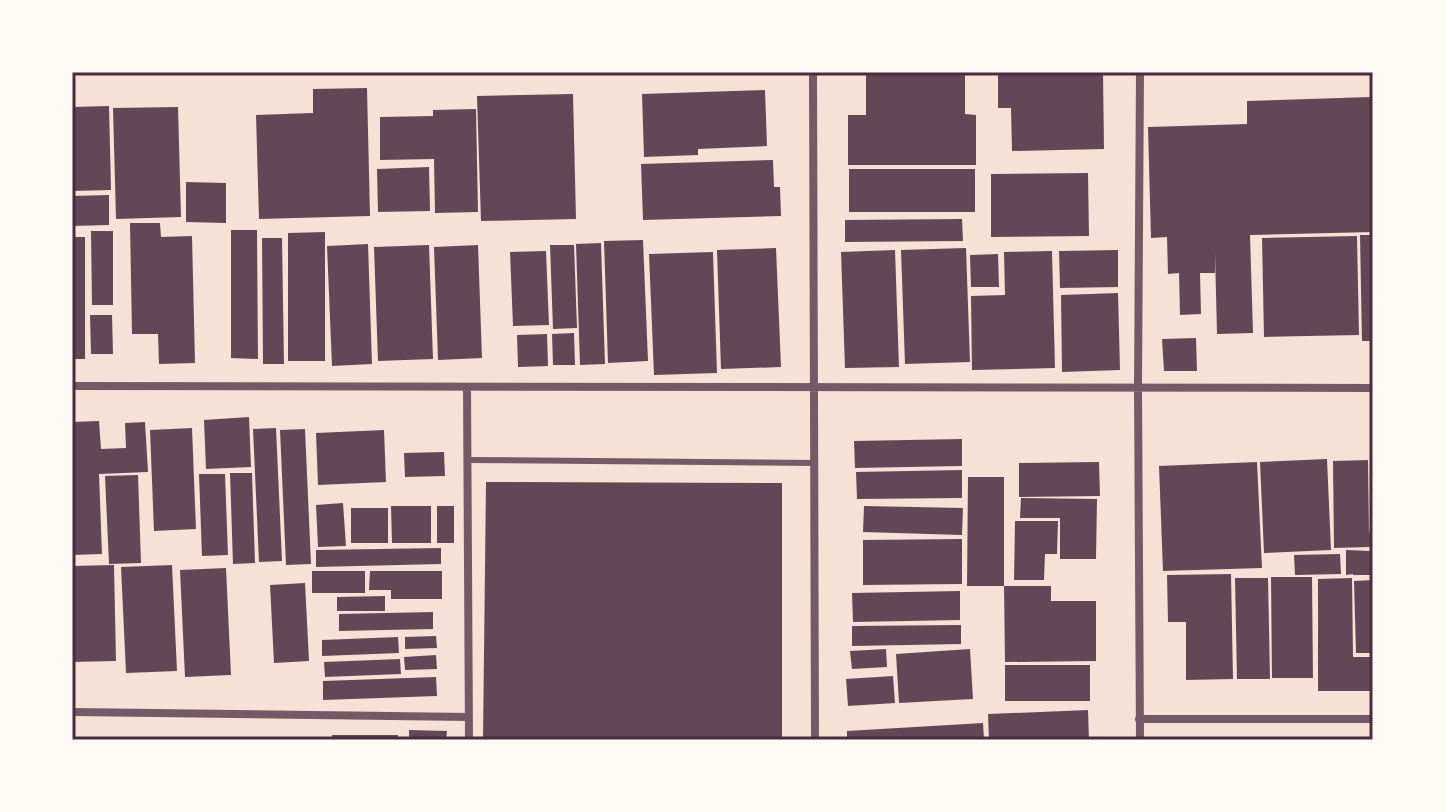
<svg xmlns="http://www.w3.org/2000/svg" width="1445" height="812" font-family="'Space Grotesk',sans-serif">
<rect width="100%" height="100%" fill="#f7e1d7"/>
<path fill="#644757" d="M 866,72 L 965,72 L 965,114 L 976,115 L 976,165 L 848,165 L 848,115 L 866,115 Z
M 998,72 L 1103,72 L 1104,149 L 1012,151 L 1011,108 L 998,108 Z
M 367,88 L 370,216 L 259,219 L 256,115 L 313,113 L 313,89 Z
M 765,90 L 767,146 L 698,149 L 698,155 L 644,157 L 642,94 Z
M 573,94 L 576,219 L 481,221 L 477,96 Z
M 1371,97 L 1373,112 L 1373,232 L 1250,235 L 1253,333 L 1217,334 L 1215,253 L 1215,273 L 1200,273 L 1201,314 L 1180,315 L 1179,273 L 1168,274 L 1167,237 L 1151,238 L 1148,127 L 1247,124 L 1247,101 Z
M 109,106 L 111,190 L 72,191 L 72,107 Z
M 178,107 L 181,217 L 116,219 L 113,108 Z
M 476,109 L 478,212 L 435,213 L 434,159 L 380,160 L 380,117 L 433,116 L 433,110 Z
M 773,160 L 774,187 L 780,187 L 781,216 L 643,220 L 641,164 Z
M 429,167 L 430,211 L 378,212 L 377,169 Z
M 849,169 L 975,169 L 975,212 L 849,212 Z
M 1088,173 L 1089,236 L 991,237 L 991,174 Z
M 186,182 L 226,183 L 226,223 L 186,222 Z
M 109,195 L 109,225 L 72,226 L 72,196 Z
M 962,219 L 963,241 L 845,242 L 845,220 Z
M 130,223 L 160,223 L 161,237 L 192,236 L 195,363 L 159,364 L 158,334 L 132,334 Z
M 231,230 L 257,230 L 258,359 L 231,358 Z
M 91,231 L 113,231 L 113,305 L 92,305 Z
M 325,232 L 325,361 L 288,361 L 288,233 Z
M 1360,235 L 1373,235 L 1373,341 L 1362,341 Z
M 1357,236 L 1359,335 L 1264,337 L 1262,238 Z
M 72,237 L 85,237 L 85,359 L 72,359 Z
M 262,238 L 282,238 L 284,364 L 263,364 Z
M 643,240 L 648,361 L 608,363 L 604,241 Z
M 601,243 L 605,364 L 580,365 L 576,244 Z
M 368,244 L 372,364 L 332,366 L 327,246 Z
M 429,245 L 433,359 L 378,361 L 374,247 Z
M 478,245 L 482,358 L 438,360 L 434,247 Z
M 550,245 L 574,245 L 577,328 L 553,329 Z
M 776,248 L 781,367 L 721,369 L 717,250 Z
M 966,248 L 970,362 L 905,364 L 901,250 Z
M 895,250 L 899,367 L 845,368 L 841,252 Z
M 1118,250 L 1118,287 L 1060,288 L 1059,251 Z
M 546,251 L 549,325 L 513,326 L 510,252 Z
M 1052,251 L 1055,368 L 972,370 L 971,296 L 1005,295 L 1004,252 Z
M 713,252 L 717,373 L 654,375 L 649,254 Z
M 998,254 L 999,287 L 971,287 L 970,255 Z
M 1118,293 L 1120,370 L 1062,372 L 1061,295 Z
M 90,315 L 112,315 L 113,354 L 91,354 Z
M 574,333 L 575,365 L 553,365 L 552,334 Z
M 547,334 L 548,366 L 518,367 L 517,335 Z
M 1196,338 L 1197,371 L 1164,371 L 1162,339 Z
M 249,417 L 251,467 L 206,469 L 204,420 Z
M 99,421 L 101,449 L 126,448 L 125,423 L 145,422 L 148,472 L 99,474 L 102,554 L 72,555 L 72,422 Z
M 192,428 L 196,529 L 154,531 L 150,430 Z
M 276,428 L 282,561 L 259,562 L 253,429 Z
M 305,429 L 311,564 L 286,565 L 280,430 Z
M 384,430 L 386,482 L 318,485 L 316,433 Z
M 962,439 L 962,466 L 855,468 L 854,441 Z
M 444,452 L 445,476 L 405,477 L 404,453 Z
M 1327,459 L 1331,550 L 1264,553 L 1260,462 Z
M 1368,460 L 1369,535 L 1370,528 L 1373,528 L 1373,575 L 1353,575 L 1353,574 L 1346,575 L 1346,550 L 1370,551 L 1370,547 L 1334,548 L 1333,461 Z
M 1099,462 L 1100,496 L 1019,497 L 1019,463 Z
M 1257,462 L 1262,568 L 1163,571 L 1159,466 Z
M 962,470 L 962,498 L 857,499 L 856,472 Z
M 230,473 L 252,473 L 255,563 L 233,564 Z
M 199,474 L 225,474 L 228,555 L 202,556 Z
M 138,475 L 141,563 L 109,564 L 105,476 Z
M 968,477 L 1004,477 L 1004,586 L 967,586 Z
M 486,482 L 782,483 L 782,740 L 483,740 Z
M 1021,498 L 1097,499 L 1096,559 L 1060,559 L 1060,518 L 1020,518 Z
M 343,503 L 346,546 L 318,547 L 316,505 Z
M 391,506 L 431,506 L 431,543 L 392,543 Z
M 437,506 L 454,506 L 454,543 L 437,543 Z
M 864,506 L 963,508 L 962,535 L 863,532 Z
M 351,508 L 388,508 L 388,543 L 351,543 Z
M 1015,521 L 1058,521 L 1057,554 L 1045,554 L 1044,580 L 1014,580 Z
M 962,539 L 962,584 L 863,585 L 863,540 Z
M 441,548 L 441,564 L 316,567 L 316,550 Z
M 1340,554 L 1341,574 L 1295,575 L 1294,555 Z
M 114,565 L 116,661 L 72,662 L 72,566 Z
M 172,565 L 177,671 L 126,673 L 121,567 Z
M 226,568 L 231,675 L 185,677 L 180,570 Z
M 312,571 L 365,571 L 365,593 L 312,593 Z
M 370,571 L 442,571 L 442,599 L 391,599 L 391,590 L 369,590 Z
M 1231,574 L 1233,679 L 1186,680 L 1186,622 L 1168,622 L 1167,575 Z
M 1271,577 L 1312,577 L 1313,678 L 1272,678 Z
M 1235,578 L 1268,578 L 1270,679 L 1237,679 Z
M 1352,578 L 1353,657 L 1371,657 L 1371,691 L 1318,691 L 1318,579 Z
M 1373,580 L 1373,653 L 1356,653 L 1354,581 Z
M 305,583 L 309,661 L 274,663 L 270,585 Z
M 1004,586 L 1051,586 L 1051,601 L 1096,601 L 1096,661 L 1005,662 Z
M 960,591 L 960,620 L 853,622 L 852,593 Z
M 385,596 L 385,611 L 337,611 L 337,597 Z
M 433,612 L 433,629 L 339,631 L 339,614 Z
M 961,625 L 961,644 L 852,646 L 852,626 Z
M 436,636 L 437,648 L 405,649 L 405,637 Z
M 398,637 L 399,653 L 322,656 L 322,640 Z
M 886,649 L 887,667 L 852,669 L 850,651 Z
M 970,649 L 973,699 L 899,703 L 896,654 Z
M 436,655 L 437,669 L 405,670 L 404,657 Z
M 400,659 L 401,674 L 325,677 L 324,662 Z
M 1005,665 L 1090,665 L 1090,701 L 1005,701 Z
M 893,676 L 895,703 L 848,706 L 846,679 Z
M 436,677 L 437,696 L 323,700 L 323,681 Z
M 1088,710 L 1089,740 L 989,740 L 988,714 Z
M 983,723 L 984,740 L 847,740 L 847,731 Z
M 409,730 L 447,731 L 446,740 L 409,740 Z
M 332,735 L 398,735 L 398,740 L 332,740 Z"/>
<g fill="none" stroke-linecap="round" stroke-linejoin="round">
<path stroke="#755966" stroke-width="6" d="M 467,460 L 815,463"/>
<path stroke="#755966" stroke-width="8" d="M 813,72 L 815,740
M 1140,72 L 1138,387 L 1140,740
M 72,386 L 1373,388
M 467,387 L 469,740
M 72,712 L 469,717
M 1139,719 L 1373,719"/>
</g>
<rect width="1445" height="812" fill="none" stroke="#fffaf5" stroke-width="148"/>
<rect x="74" y="74" width="1297" height="664" fill="none" stroke="#4a2c40" stroke-width="3"/>
</svg>
